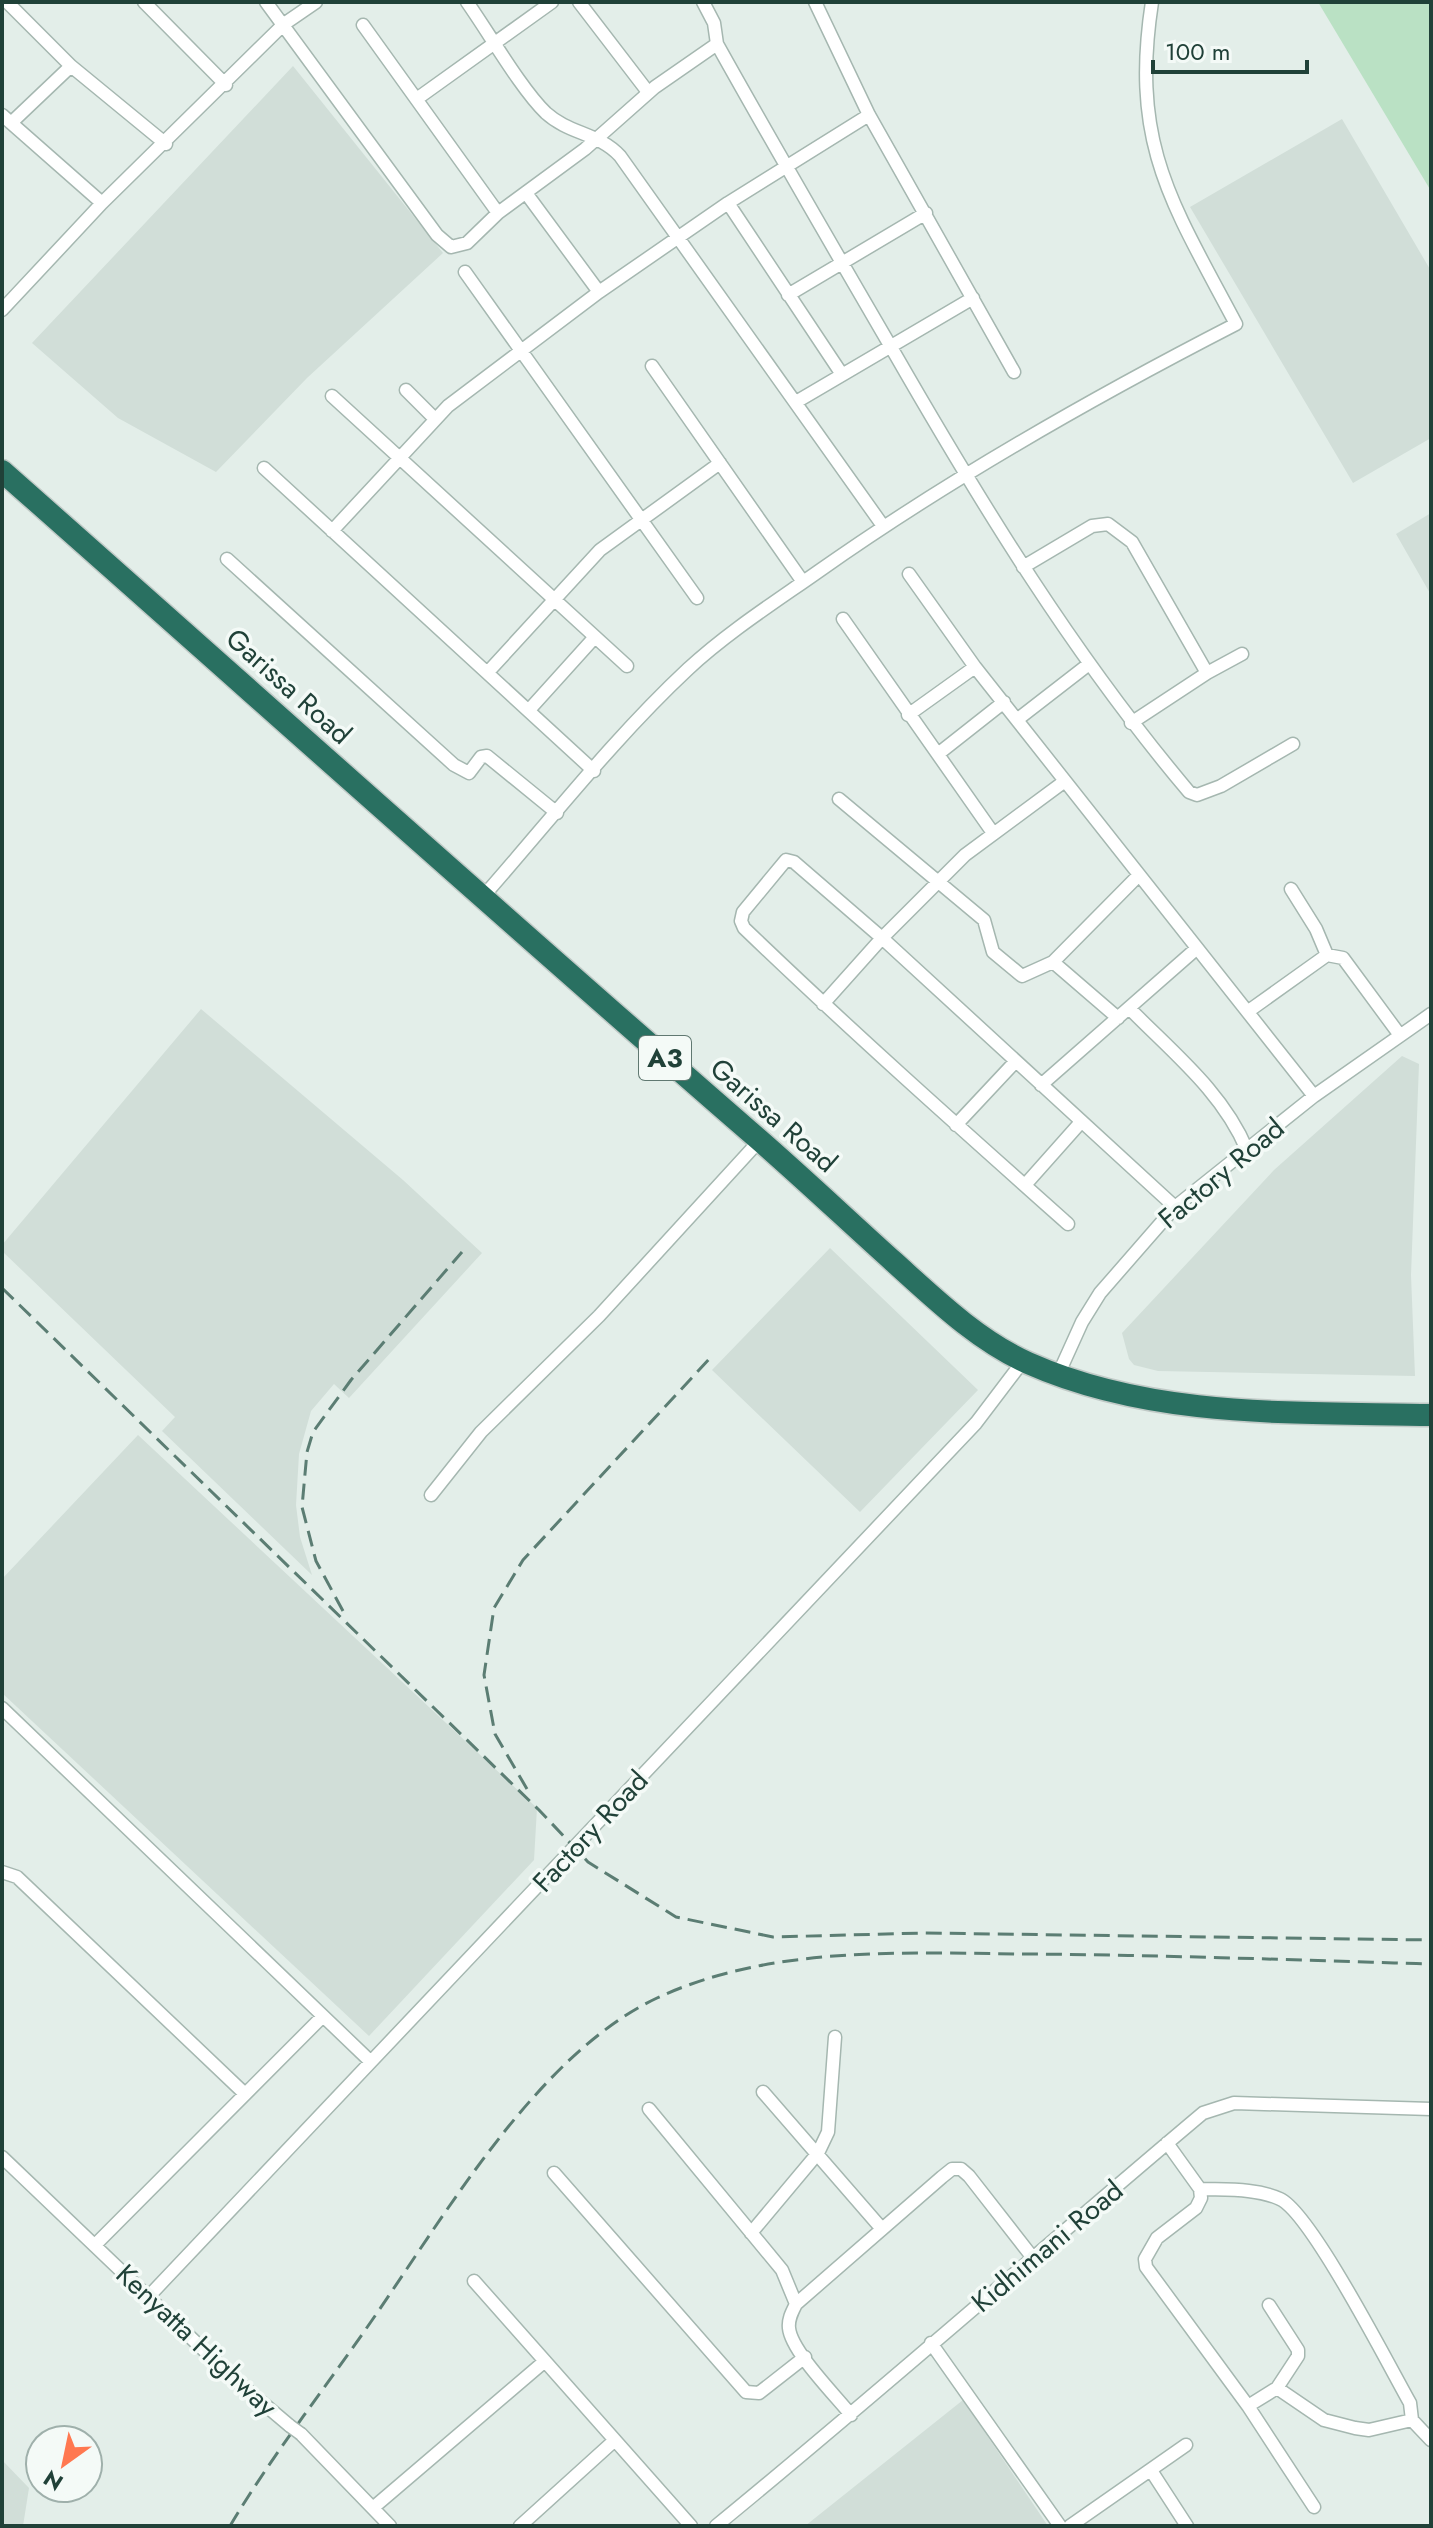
<svg xmlns="http://www.w3.org/2000/svg" width="1433" height="2528" font-family="Jost,sans-serif">
<rect width="100%" height="100%" fill="#e3eee9"/>
<path fill="#d1ded8" d="M 293,66 L 443,253 L 307,378 L 216,472 L 118,418 L 32,343 Z
M 1342,119 L 1431,271 L 1431,438 L 1353,483 L 1190,207 Z
M 1431,513 L 1431,595 L 1396,534 Z
M 201,1009 L 403,1180 L 482,1253 L 349,1398 L 334,1384 L 311,1411 L 299,1454 L 296,1505 L 300,1537 L 312,1575 L 162,1431 L 175,1417 L 2,1251 L 2,1245 Z
M 1402,1056 L 1419,1064 L 1411,1275 L 1415,1376 L 1158,1371 L 1134,1365 L 1129,1359 L 1122,1333 L 1274,1170 Z
M 830,1248 L 978,1390 L 860,1512 L 712,1370 Z
M 138,1435 L 537,1808 L 534,1860 L 369,2036 L 2,1693 L 2,1579 Z
M 963,2400 L 1048,2526 L 805,2526 Z
M 2,2460 L 29,2488 L 23,2526 L 2,2526 Z"/>
<path fill="#bae1c4" d="M 1318,2 L 1431,2 L 1431,191 Z"/>
<g fill="none" stroke-linecap="round" stroke-linejoin="round">
<g stroke="#a5b7b0" stroke-width="15">
<path id="street" d="M 7,2 L 71,66
M 144,2 L 226,85
M 266,2 L 437,235 L 451,247 L 467,243 L 498,213 L 585,149 L 655,87 L 717,44
M 467,2 C 489,33 521,89 546,113 C 569,134 599,133 620,156 L 883,526
M 579,2 L 648,92
M 703,2 L 714,23 L 717,44 C 775,148 835,251 895,354 C 983,507 1075,657 1189,792 L 1197,795 L 1221,786 L 1293,744
M 815,2 L 869,115 L 1014,372
M 363,25 L 498,213
M 418,98 L 552,2
M 2,115 L 102,203
M 11,123 L 71,66 L 166,144
M 728,203 L 841,373
M 465,272 L 697,598
M 599,292 L 728,203 L 869,115
M 788,295 L 926,213
M 2,310 L 102,203 L 284,24 L 316,2
M 652,366 L 803,582
M 406,390 L 435,419
M 332,396 L 627,666
M 796,402 L 973,298
M 264,468 L 594,771
M 332,531 L 448,406 L 599,292 L 526,193
M 227,559 L 454,765 L 469,773 L 481,757 L 487,756 L 557,813
M 1023,567 L 1092,526 L 1108,524 L 1132,542 L 1207,673 L 1131,723
M 909,574 L 975,667 L 1314,1096
M 843,619 L 993,833
M 488,672 L 600,550 L 720,463
M 1207,673 L 1242,654
M 529,710 L 594,638
M 908,715 L 975,667
M 1018,719 L 1089,664
M 938,754 L 1004,702
M 1065,781 L 965,855 L 882,938 L 1175,1207
M 839,799 L 984,920 L 993,952 L 1022,976 L 1053,962 L 1138,876
M 1291,889 L 1316,929 L 1327,955
M 481,899 C 549,822 613,739 688,669 C 728,632 775,602 819,571 C 951,478 1092,398 1236,324 C 1172,203 1130,145 1152,2
M 1053,962 L 1118,1018
M 823,1004 L 882,938 L 794,862 L 786,860 L 743,912 L 741,921 L 744,928 C 849,1029 958,1126 1068,1224
M 1129,1008 C 1172,1052 1223,1092 1247,1150
M 1250,1010 L 1327,955 L 1343,958 L 1399,1034
M 1041,1085 L 1196,949
M 956,1125 L 1015,1062
M 1025,1185 L 1081,1122
M 1058,1375 L 1082,1322 L 1100,1293 L 1175,1207 L 1314,1096 L 1431,1014
M 431,1495 L 481,1432 L 599,1316 L 760,1140
M 2,1708 L 370,2061
M 2,1872 L 17,1877 L 244,2093
M 763,2092 L 882,2229
M 649,2109 L 782,2270 L 796,2304
M 1167,2143 L 1200,2189 L 1201,2198 L 1196,2208 L 1157,2238 L 1145,2259 L 1146,2267 L 1248,2406 L 1314,2507
M 2,2157 L 232,2377 L 290,2426
M 554,2173 L 746,2392 L 759,2393 L 805,2357
M 1200,2189 C 1226,2190 1256,2188 1280,2199 C 1311,2213 1389,2366 1410,2403 L 1412,2420
M 751,2233 L 818,2153 L 828,2132 L 835,2037
M 95,2245 L 322,2017
M 474,2281 L 691,2526
M 150,2295 L 976,1423 L 1023,1361
M 931,2343 L 1060,2526
M 1277,2388 L 1324,2420 L 1355,2428 L 1369,2430 L 1412,2420 L 1431,2440
M 1248,2406 L 1277,2388 L 1298,2356 L 1298,2350 L 1269,2305
M 851,2415 C 836,2396 791,2351 789,2328 C 788,2319 792,2312 796,2304 L 942,2177 L 952,2169 L 961,2169 L 969,2176 L 1033,2258
M 301,2434 L 390,2526
M 1152,2472 L 1187,2526
M 374,2507 L 545,2361
M 520,2526 L 615,2440
M 716,2526 C 881,2391 1040,2250 1203,2113 L 1234,2103 L 1431,2109
M 1070,2526 L 1186,2445"/>
</g>
<g stroke="#c1cac7" stroke-width="25">
<path id="highway" d="M 2,471 C 251,691 498,913 749,1131 C 798,1173 845,1218 894,1262 C 935,1299 977,1340 1028,1363 C 1154,1419 1296,1412 1431,1415"/>
</g>
<use href="#street" stroke="#fff" stroke-width="12"/>
<use href="#highway" stroke="#297061" stroke-width="22"/>
<path stroke="#5b7d73" stroke-width="3" stroke-dasharray="16 8" stroke-linecap="butt" d="M 2,1288 L 539,1810 L 588,1862 L 676,1917 L 773,1937 L 923,1933 L 1431,1940
M 343,1611 L 316,1561 L 302,1507 L 307,1452 L 313,1432 L 351,1380 L 462,1252
M 527,1789 L 495,1734 L 484,1675 L 494,1608 L 523,1560 L 712,1356
M 230,2526 C 271,2457 322,2392 368,2326 C 443,2219 536,2055 657,1998 C 771,1945 903,1953 1026,1954 C 1161,1955 1296,1960 1431,1964"/>
<g stroke="#a5b7b0" stroke-width="15" stroke-linecap="butt">
<path id="street-bridge" d="M 290,2426 L 301,2434"/>
</g>
<use href="#street-bridge" stroke="#fff" stroke-width="12"/>
</g>
<g text-anchor="middle" stroke-width="7" stroke-linejoin="round" paint-order="stroke">
<rect fill="#f4faf7" stroke="#607871" stroke-width="2" x="639" y="1036" width="52" height="44" rx="6"/>
<g font-size="26" font-weight="bold" fill="#204138">
<text x="665" y="1067">A3</text>
</g>
<g font-size="28" fill="#204138" stroke="#f4faf7">
<text transform="translate(289 686) rotate(42)" y="10">Garissa Road</text>
<text transform="translate(774 1115) rotate(41)" y="10">Garissa Road</text>
<text transform="translate(1221 1173) rotate(-40)" y="10">Factory Road</text>
<text transform="translate(590 1831) rotate(-47)" y="10">Factory Road</text>
<text transform="translate(1047 2246) rotate(-40)" y="10">Kidhimani Road</text>
<text transform="translate(197 2340) rotate(43)" y="10">Kenyatta Highway</text>
</g>
</g>
<rect width="1433" height="2528" fill="none" stroke="#204138" stroke-width="8"/>
<g transform="translate(64 2464) rotate(213)"><circle r="38" fill="#f4faf7" stroke="#9fb0ab" stroke-width="2"/>
<path d="M0-6L14 30L0 20L-14 30Z" fill="#ff7850"/>
<text y="-12" font-size="22" font-weight="bold" text-anchor="middle" fill="#204138">N</text>
</g>
<path d="M1153 60v12h154v-12" fill="none" stroke="#204138" stroke-width="4"/>
<text x="1165" y="60" font-size="24" fill="#204138" stroke="#f4faf7" stroke-width="6" paint-order="stroke">100 m</text>
</svg>
